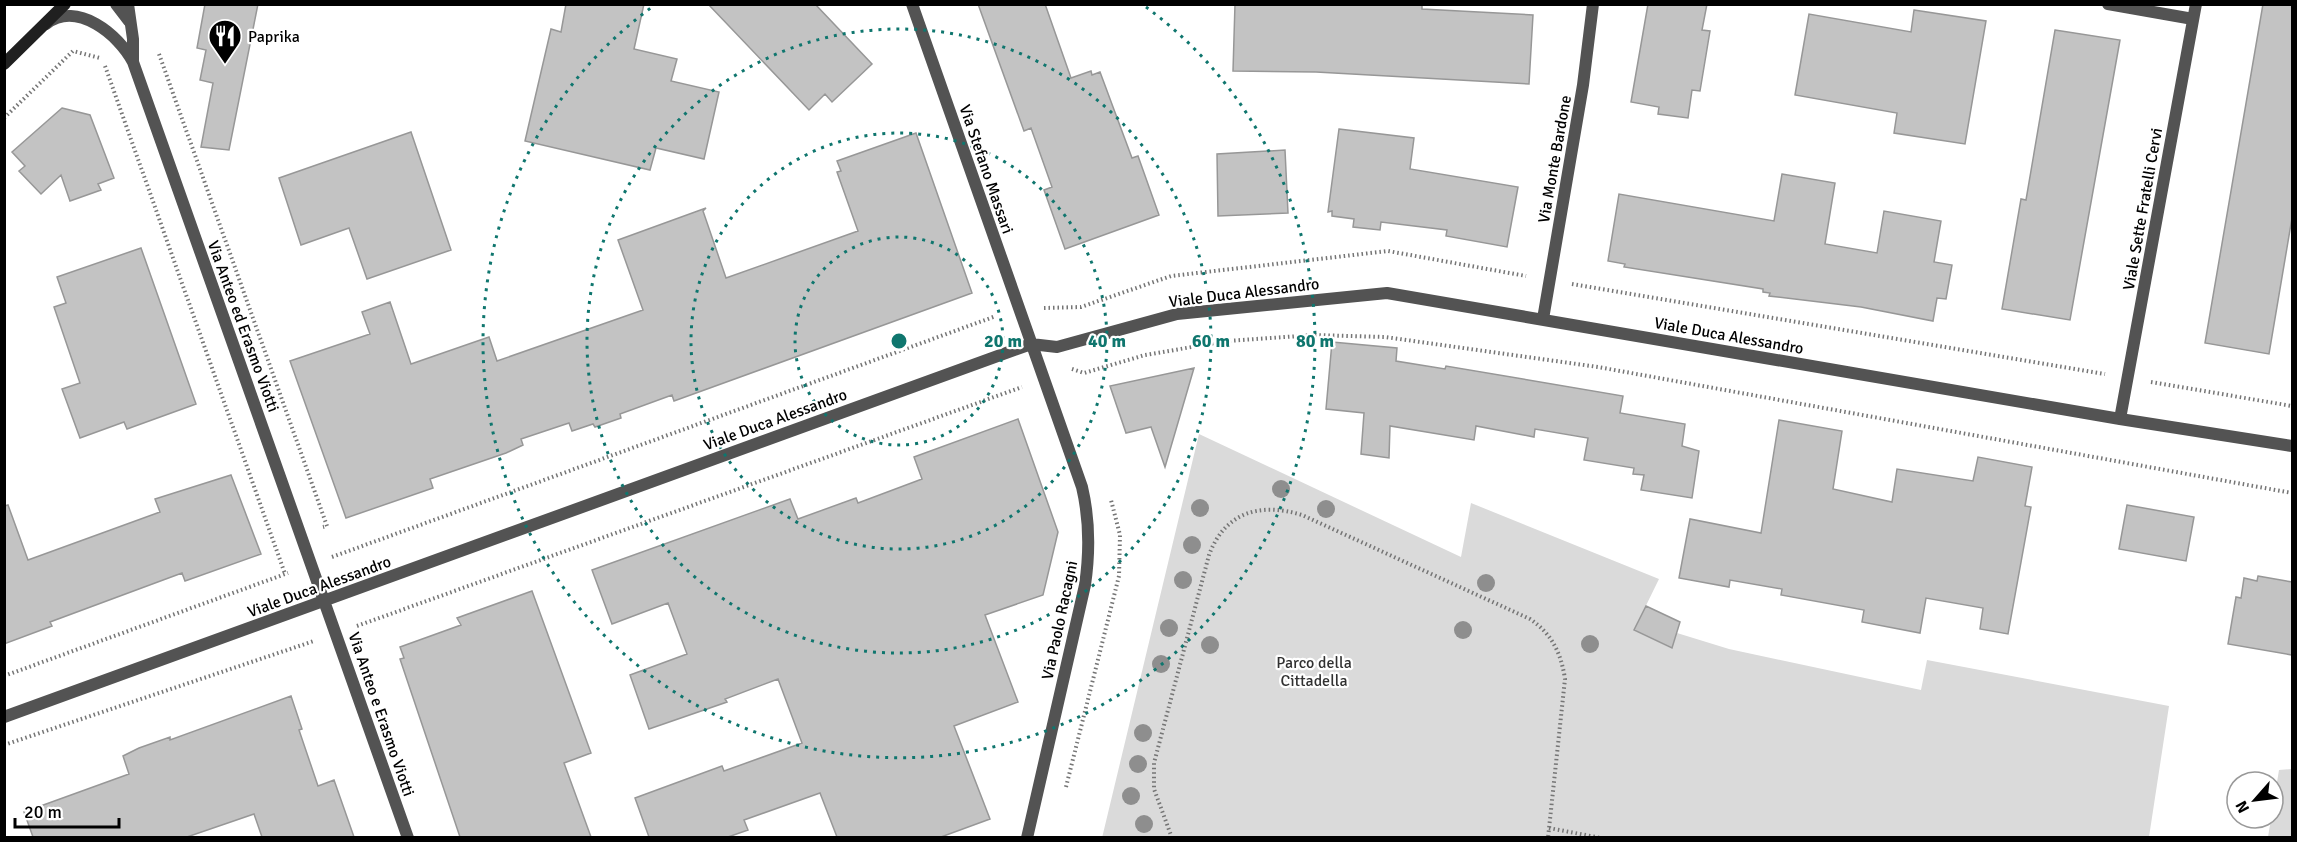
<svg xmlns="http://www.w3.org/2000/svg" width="2297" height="842" font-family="Signika,sans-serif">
<rect width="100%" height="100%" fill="#fff"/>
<path fill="#dadada" d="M 1199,434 L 1461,557 L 1471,503 L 1659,579 L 1634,630 L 1671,648 L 1677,633 L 1729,649 L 1921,690 L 1927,660 L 2169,706 L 2149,837 L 1102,838 Z
M 2292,769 L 2292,837 L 2268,837 L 2279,770 Z"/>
<path fill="#c3c3c3" stroke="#979797" stroke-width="1.5" d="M 205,4 L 258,4 L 229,150 L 201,147 L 213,83 L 200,80 L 206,50 L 197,48 Z
M 566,4 L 644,4 L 634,49 L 677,59 L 671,81 L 719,92 L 704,159 L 656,148 L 650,170 L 525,141 L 551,29 L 561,32 Z
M 708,4 L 815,4 L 872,64 L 832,102 L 825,94 L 809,110 Z
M 978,4 L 1045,4 L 1071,78 L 1091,71 L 1092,75 L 1100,72 L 1132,158 L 1138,156 L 1159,215 L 1065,249 L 1044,190 L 1052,187 L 1031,128 L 1024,131 Z
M 1235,4 L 1422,4 L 1422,9 L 1533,15 L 1529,84 L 1316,72 L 1233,71 Z
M 1648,4 L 1707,4 L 1702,30 L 1710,31 L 1700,91 L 1692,90 L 1688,118 L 1658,114 L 1659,107 L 1631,102 Z
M 2263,4 L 2292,4 L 2292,218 L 2269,354 L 2205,343 Z
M 1914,10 L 1986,21 L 1965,144 L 1894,133 L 1897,113 L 1795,95 L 1809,14 L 1911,32 Z
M 2055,30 L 2120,40 L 2070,320 L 2002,309 L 2021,199 L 2026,200 Z
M 62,108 L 90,115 L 114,178 L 98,184 L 101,190 L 70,201 L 61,175 L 41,194 L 19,171 L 25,166 L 12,152 Z
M 1339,129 L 1414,138 L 1410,169 L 1518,187 L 1507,247 L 1446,236 L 1447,230 L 1381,222 L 1380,230 L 1353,227 L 1354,219 L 1332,216 L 1332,211 L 1328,212 Z
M 411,132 L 451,250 L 367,279 L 349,228 L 301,245 L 279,178 Z
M 916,133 L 972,293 L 674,401 L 672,395 L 620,414 L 621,418 L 595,427 L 593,424 L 572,431 L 569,423 L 521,439 L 523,445 L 506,453 L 430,479 L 433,488 L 346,518 L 290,361 L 370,334 L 362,312 L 390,302 L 411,364 L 489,337 L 497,361 L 643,310 L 618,240 L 706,208 L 703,211 L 726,278 L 858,231 L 837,172 L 841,171 L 837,161 Z
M 1285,150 L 1288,213 L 1218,216 L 1217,154 Z
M 1782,174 L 1835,183 L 1825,244 L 1877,253 L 1884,211 L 1941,221 L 1934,262 L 1952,265 L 1946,299 L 1937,298 L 1933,321 L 1861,307 L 1769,296 L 1770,293 L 1763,292 L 1763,289 L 1624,267 L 1625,264 L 1608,261 L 1619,194 L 1774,221 Z
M 141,248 L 196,404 L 127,429 L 124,422 L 80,438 L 62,389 L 80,383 L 54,307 L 66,303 L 57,277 Z
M 1332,342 L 1397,348 L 1396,361 L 1445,369 L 1446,366 L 1623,396 L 1620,413 L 1685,424 L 1682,446 L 1699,451 L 1692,498 L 1641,490 L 1644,475 L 1633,474 L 1634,468 L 1584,460 L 1588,438 L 1535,429 L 1534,437 L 1476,426 L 1474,440 L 1390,426 L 1389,458 L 1361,454 L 1364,413 L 1326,409 Z
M 1194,368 L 1165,467 L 1151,427 L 1126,433 L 1110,386 Z
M 1018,419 L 1058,532 L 1043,595 L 985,615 L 1018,702 L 954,726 L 990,819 L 941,837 L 837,837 L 820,793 L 744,820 L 748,830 L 728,837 L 649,837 L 635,798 L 722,766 L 724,771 L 802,743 L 778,679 L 725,699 L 727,702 L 649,729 L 630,675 L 687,654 L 668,603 L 612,624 L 592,570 L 790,499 L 798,519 L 856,498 L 858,503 L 922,479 L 914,457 Z
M 1779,420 L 1842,431 L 1833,489 L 1892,502 L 1897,469 L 1973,481 L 1978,457 L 2032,467 L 2025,506 L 2031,507 L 2008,634 L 1980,629 L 1983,608 L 1926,598 L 1920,633 L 1862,622 L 1864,610 L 1781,595 L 1782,589 L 1730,580 L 1729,587 L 1679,578 L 1690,519 L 1761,533 Z
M 231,475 L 261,554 L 185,581 L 182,573 L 50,622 L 52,626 L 4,644 L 4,506 L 8,505 L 28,560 L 160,512 L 155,499 Z
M 2127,505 L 2194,517 L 2186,561 L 2119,549 Z
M 2258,576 L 2292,582 L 2292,655 L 2228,644 L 2236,597 L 2241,598 L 2244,578 L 2257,581 Z
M 532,591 L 591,753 L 564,763 L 591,837 L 460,837 L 400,659 L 404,658 L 400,647 L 461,625 L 457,618 Z
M 1646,606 L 1680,622 L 1672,648 L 1634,630 Z
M 291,696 L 302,729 L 299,730 L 318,786 L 334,780 L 354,837 L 262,837 L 254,814 L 187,837 L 33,837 L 24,812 L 129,774 L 123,756 L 139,748 L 170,737 L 170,740 Z"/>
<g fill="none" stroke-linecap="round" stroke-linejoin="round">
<path stroke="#757575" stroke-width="4" stroke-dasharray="1.5 3" stroke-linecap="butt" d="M 159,54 L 327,526 L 323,527
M 105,66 L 285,574
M 4,118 L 73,51 L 100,58
M 1572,284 L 2105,374
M 1044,308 L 1081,307 L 1171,276 L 1388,251 L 1526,276
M 1072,369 L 1084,373 L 1145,355 L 1227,341 L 1314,335 L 1385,337 L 1598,367 L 2292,493
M 2151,382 L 2292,406
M 332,557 L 996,316
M 357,626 L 1022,387
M 4,676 L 288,573
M 4,745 L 314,641
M 1066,787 L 1119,576 L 1120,535 L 1111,500
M 1549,828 L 1601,838
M 1172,838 L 1154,789 L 1154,763 L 1209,555 C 1225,512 1260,502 1302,515 L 1530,619 C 1552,634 1561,653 1565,679 L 1548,838"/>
<path stroke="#535353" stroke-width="12" d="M 116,4 L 129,21
M 128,4 L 133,39 L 133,62
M 912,4 L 1082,487 C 1090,521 1090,551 1085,585 L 1027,838
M 2108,4 L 2193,19
M 46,24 C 77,0 119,35 133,62 L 408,838
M 1543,319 L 1583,85 L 1593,4
M 2120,419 L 2196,4
M 4,717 L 1031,344 L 1057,347 L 1177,314 L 1387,293 L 2120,419 L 2292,446"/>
<path stroke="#202020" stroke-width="12" d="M 4,64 L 65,4"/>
</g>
<g fill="#8e8e8e">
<circle cx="1281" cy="489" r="9"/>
<circle cx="1200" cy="508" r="9"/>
<circle cx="1326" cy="509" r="9"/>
<circle cx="1192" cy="545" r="9"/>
<circle cx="1183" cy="580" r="9"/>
<circle cx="1486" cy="583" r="9"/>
<circle cx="1169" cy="628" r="9"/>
<circle cx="1463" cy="630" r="9"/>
<circle cx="1590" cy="644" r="9"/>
<circle cx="1210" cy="645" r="9"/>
<circle cx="1161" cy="664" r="9"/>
<circle cx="1143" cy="733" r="9"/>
<circle cx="1138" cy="764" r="9"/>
<circle cx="1131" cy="796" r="9"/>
<circle cx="1144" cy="824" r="9"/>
</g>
<g fill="none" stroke="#0f766e" stroke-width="3" stroke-dasharray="3 6">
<circle cx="899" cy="341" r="104"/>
<circle cx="899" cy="341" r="208"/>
<circle cx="899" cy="341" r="312"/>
<path d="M1146 7A416 416 0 1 1 652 7"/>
</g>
<defs>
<g id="restaurant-pin" transform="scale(1.725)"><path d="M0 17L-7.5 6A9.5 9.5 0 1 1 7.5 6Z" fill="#000" stroke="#fff"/><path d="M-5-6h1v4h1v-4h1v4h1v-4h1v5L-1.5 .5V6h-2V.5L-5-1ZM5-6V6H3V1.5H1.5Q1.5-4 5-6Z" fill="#fff"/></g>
</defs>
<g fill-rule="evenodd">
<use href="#restaurant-pin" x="225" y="36"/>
</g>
<g text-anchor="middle" stroke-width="4.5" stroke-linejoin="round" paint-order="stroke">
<g font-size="16" fill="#000" stroke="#fff" text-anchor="start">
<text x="248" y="42">Paprika</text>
</g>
<g font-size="16" fill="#000" stroke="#fff">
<text transform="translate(1554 159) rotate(-80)" y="6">Via Monte Bardone</text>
<text transform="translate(987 169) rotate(71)" y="6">Via Stefano Massari</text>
<text transform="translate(2142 209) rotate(-80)" y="6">Viale Sette Fratelli Cervi</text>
<text transform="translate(1244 292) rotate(-7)" y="6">Viale Duca Alessandro</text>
<text transform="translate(244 326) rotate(70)" y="6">Via Anteo ed Erasmo Viotti</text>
<text transform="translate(1729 335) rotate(10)" y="6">Viale Duca Alessandro</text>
<text transform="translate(775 419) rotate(-20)" y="6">Viale Duca Alessandro</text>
<text transform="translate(319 586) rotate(-20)" y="6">Viale Duca Alessandro</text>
<text transform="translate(1059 620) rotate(-78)" y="6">Via Paolo Racagni</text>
<text transform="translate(382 714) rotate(71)" y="6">Via Anteo e Erasmo Viotti</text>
</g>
<g font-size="16" fill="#313131" stroke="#fff">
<text x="1314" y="668">Parco della<tspan x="1314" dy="18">Cittadella</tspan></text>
</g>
</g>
<circle cx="899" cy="341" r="9" fill="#0f766e" stroke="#fff" stroke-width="3"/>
<g font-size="18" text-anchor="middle" font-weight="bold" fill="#0f766e" stroke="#fff" stroke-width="4.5" stroke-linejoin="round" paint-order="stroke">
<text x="1003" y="347">20 m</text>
<text x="1107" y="347">40 m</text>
<text x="1211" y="347">60 m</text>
<text x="1315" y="347">80 m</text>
</g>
<rect width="2297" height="842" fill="none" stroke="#000000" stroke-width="12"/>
<g transform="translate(2255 800) rotate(242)"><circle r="28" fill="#ffffff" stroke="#999999" stroke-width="1.5"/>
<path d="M0-4.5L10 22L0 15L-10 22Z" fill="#000000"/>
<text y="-9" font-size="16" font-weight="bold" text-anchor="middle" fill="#000000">N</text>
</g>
<path d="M15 818v9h104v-9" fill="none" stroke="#000000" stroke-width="3"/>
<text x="24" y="818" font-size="18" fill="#000000" stroke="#ffffff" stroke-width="4.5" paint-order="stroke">20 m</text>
</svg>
